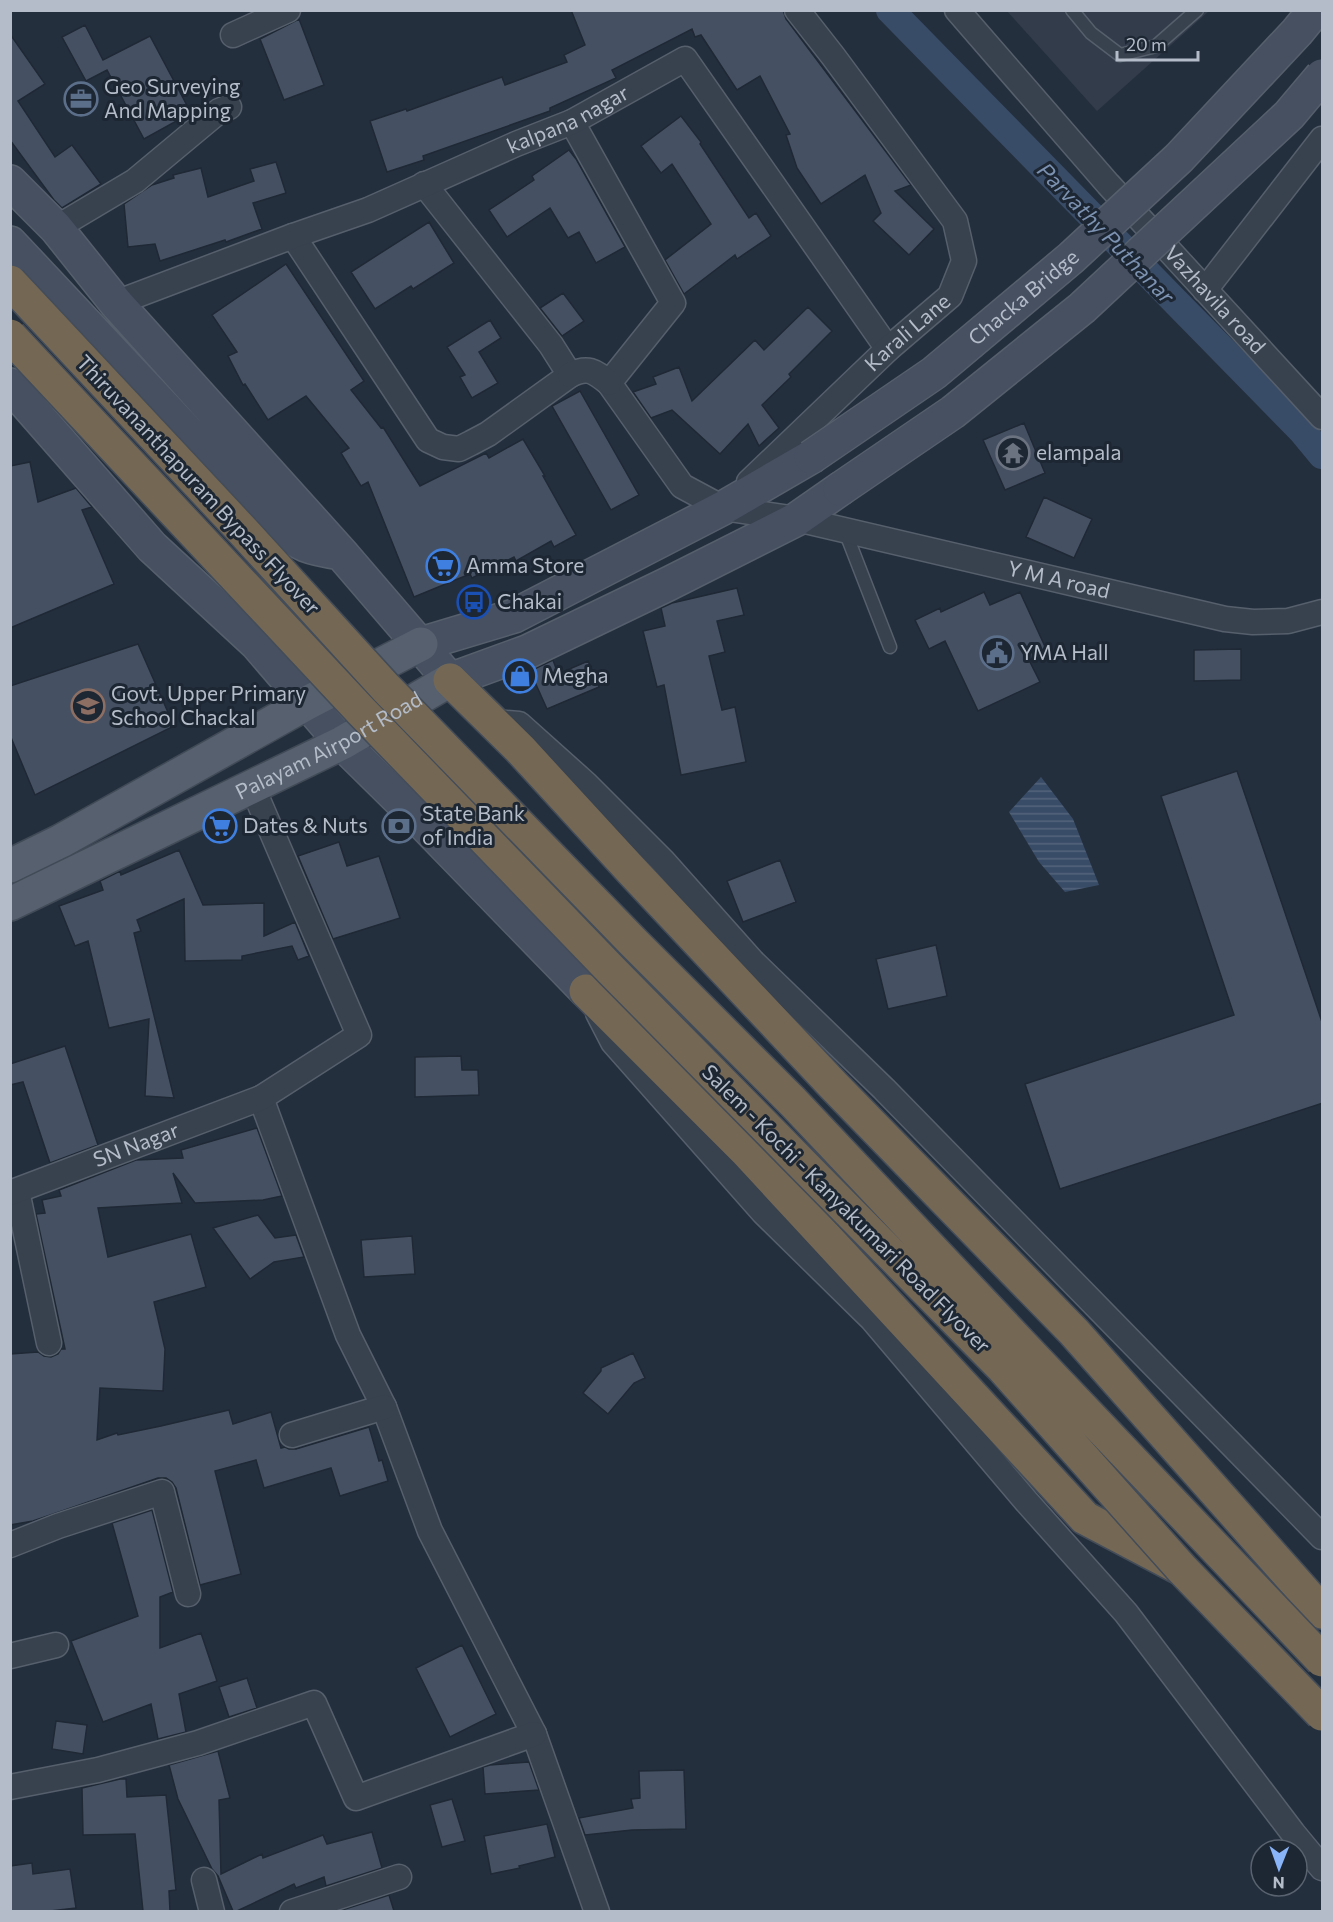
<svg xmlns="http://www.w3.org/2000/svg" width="1333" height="1922" font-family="Commissioner,sans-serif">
<defs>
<pattern id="water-rules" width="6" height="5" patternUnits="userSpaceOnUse" patternTransform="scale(1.5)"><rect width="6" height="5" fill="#394c67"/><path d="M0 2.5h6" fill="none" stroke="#53647b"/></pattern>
</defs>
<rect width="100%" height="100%" fill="#242f3e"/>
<path fill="#323c4b" d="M 1007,11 L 1209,11 L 1097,111 Z"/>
<path fill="url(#water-rules)" d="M 1041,777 L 1073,819 L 1099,885 L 1065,892 L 1039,862 L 1009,812 Z"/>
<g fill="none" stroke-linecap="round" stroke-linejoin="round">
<path stroke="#394c67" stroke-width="28" d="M 890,10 L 1303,432 L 1322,455"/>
</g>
<path fill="#455162" stroke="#1f2835" stroke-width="1.5" d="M 571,10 L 783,10 L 786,19 L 911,185 L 895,191 L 934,229 L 909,255 L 873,221 L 881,213 L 865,175 L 821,204 L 797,168 L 786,135 L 790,134 L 760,76 L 737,90 L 701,35 L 695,37 L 692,29 L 612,70 L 616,78 L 550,108 L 550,111 L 423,156 L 424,160 L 387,172 L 370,121 L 406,109 L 407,111 L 502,77 L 505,85 L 567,62 L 564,55 L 585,45 Z
M 299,19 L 324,85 L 284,100 L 260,39 Z
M 85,25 L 103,60 L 150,36 L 191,113 L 144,139 L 107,70 L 86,81 L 62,37 Z
M 10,34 L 45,84 L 18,101 L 55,157 L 72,145 L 101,184 L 62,208 L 54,200 L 10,140 Z
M 681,116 L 701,142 L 700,144 L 749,218 L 756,213 L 771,236 L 737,259 L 735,255 L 684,294 L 665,260 L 711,224 L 672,164 L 661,173 L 641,146 Z
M 569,150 L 576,159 L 625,247 L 596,263 L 579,232 L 568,238 L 550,208 L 507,237 L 489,210 L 534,180 L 532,176 Z
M 276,162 L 286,193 L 253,203 L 262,229 L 226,242 L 225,240 L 160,261 L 155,244 L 128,247 L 124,204 L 152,185 L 174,178 L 173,175 L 201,168 L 208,197 L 254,181 L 250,169 Z
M 429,222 L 454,263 L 413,289 L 411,286 L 375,309 L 351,272 Z
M 286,264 L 364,381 L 351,390 L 381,428 L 383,427 L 420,486 L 486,453 L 489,458 L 523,439 L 545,476 L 543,476 L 576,535 L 554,547 L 551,541 L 516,561 L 514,557 L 472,578 L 470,574 L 414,597 L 368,482 L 361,486 L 341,453 L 349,448 L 306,396 L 268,420 L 245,384 L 243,385 L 228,356 L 237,352 L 212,315 Z
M 563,293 L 584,321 L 562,336 L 540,308 Z
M 808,307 L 832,331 L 789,374 L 791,377 L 762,405 L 779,428 L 759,446 L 748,424 L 720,454 L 672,410 L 651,418 L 633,392 L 656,384 L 653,377 L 679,367 L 692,401 L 755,340 L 764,350 Z
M 490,320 L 501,338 L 479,352 L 498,383 L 472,398 L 460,377 L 465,375 L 447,347 Z
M 580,391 L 639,495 L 611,510 L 552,406 Z
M 1024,423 L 1045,473 L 1005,490 L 983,440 Z
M 30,462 L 38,502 L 76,488 L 92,507 L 82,510 L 114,584 L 10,628 L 10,466 Z
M 1044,497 L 1092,519 L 1074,558 L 1026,537 Z
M 737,588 L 744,615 L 717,621 L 725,652 L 709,656 L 722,710 L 735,707 L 746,762 L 681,775 L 664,685 L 657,687 L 643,631 L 665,626 L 661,608 L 672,603 Z
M 984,592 L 990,605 L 1020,592 L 1047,651 L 1029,660 L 1040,682 L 978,711 L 945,641 L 929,649 L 915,620 L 940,608 L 941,612 Z
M 138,644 L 174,726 L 35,795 L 10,735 L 10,686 Z
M 1241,649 L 1241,680 L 1194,681 L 1194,650 Z
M 553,660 L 558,674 L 588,661 L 599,687 L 547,709 L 530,671 Z
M 1237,771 L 1323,1025 L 1323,1103 L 1060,1189 L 1025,1084 L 1234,1015 L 1161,796 Z
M 339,842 L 347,866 L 379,856 L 400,918 L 333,939 L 298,856 Z
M 179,850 L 203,905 L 264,903 L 264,936 L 295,922 L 309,956 L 298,960 L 292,946 L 242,956 L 242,960 L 185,961 L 184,899 L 137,920 L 141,931 L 134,933 L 174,1098 L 145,1096 L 149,1019 L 109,1028 L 88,941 L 75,946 L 59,906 L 103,890 L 100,881 L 120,871 L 121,875 Z
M 780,860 L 796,902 L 743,922 L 727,881 Z
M 936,945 L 947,996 L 888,1009 L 876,959 Z
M 65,1046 L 98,1145 L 50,1163 L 23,1082 L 10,1085 L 10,1064 Z
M 461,1056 L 462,1070 L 478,1070 L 479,1095 L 415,1097 L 415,1057 Z
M 257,1128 L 282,1196 L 263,1200 L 195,1203 L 173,1173 L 182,1203 L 98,1208 L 108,1257 L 191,1234 L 206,1287 L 154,1302 L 165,1349 L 163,1391 L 100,1388 L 97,1440 L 117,1433 L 118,1435 L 161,1426 L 229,1410 L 233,1424 L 271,1412 L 281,1448 L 285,1447 L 289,1449 L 296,1449 L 369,1427 L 379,1461 L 382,1460 L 388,1481 L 340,1496 L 331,1468 L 264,1488 L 256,1460 L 215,1471 L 241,1574 L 200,1585 L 176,1488 L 172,1482 L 166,1478 L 158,1478 L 33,1521 L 10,1525 L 10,1354 L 38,1352 L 44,1356 L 51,1357 L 58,1354 L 61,1349 L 65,1349 L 36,1214 L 45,1213 L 42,1200 L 61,1196 L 59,1190 L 136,1160 L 183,1158 L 181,1150 Z
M 258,1215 L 275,1238 L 296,1235 L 304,1257 L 274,1262 L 250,1279 L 213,1228 Z
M 412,1236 L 415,1274 L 364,1277 L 361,1240 Z
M 633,1353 L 645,1378 L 634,1383 L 608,1414 L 583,1393 L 601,1371 L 601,1368 Z
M 152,1510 L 173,1592 L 160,1597 L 160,1648 L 201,1633 L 217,1681 L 179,1694 L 186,1732 L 158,1739 L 151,1704 L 103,1722 L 71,1641 L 138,1616 L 112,1523 Z
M 462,1645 L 496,1714 L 450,1737 L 416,1668 Z
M 247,1678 L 257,1708 L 229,1717 L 219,1687 Z
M 56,1721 L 87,1725 L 83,1754 L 52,1749 Z
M 218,1751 L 230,1798 L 219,1800 L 221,1874 L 262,1854 L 263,1858 L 323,1835 L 327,1844 L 372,1832 L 382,1868 L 326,1886 L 324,1877 L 296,1888 L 294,1884 L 237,1911 L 233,1911 L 218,1876 L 212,1869 L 178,1799 L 169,1765 Z
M 529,1762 L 539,1790 L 485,1794 L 483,1767 L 490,1765 Z
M 684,1770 L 686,1829 L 632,1830 L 585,1835 L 579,1818 L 633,1808 L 631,1799 L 640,1798 L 639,1771 Z
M 120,1779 L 126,1779 L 127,1797 L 166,1795 L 176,1890 L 169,1891 L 170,1911 L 143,1911 L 135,1834 L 83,1835 L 82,1788 Z
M 452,1799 L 465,1841 L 442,1847 L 430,1805 Z
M 547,1824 L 555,1857 L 519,1866 L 520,1868 L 491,1874 L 484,1836 Z
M 32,1863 L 33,1874 L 70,1869 L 76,1908 L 50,1911 L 10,1911 L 10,1866 Z
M 389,1895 L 394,1911 L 339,1911 Z"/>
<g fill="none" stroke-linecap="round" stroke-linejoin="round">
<g stroke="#565f6c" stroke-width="15">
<path id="lane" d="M 1072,10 L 1091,33 L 1120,55 L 1156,46 L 1197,10
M 845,531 L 890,647"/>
</g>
<g stroke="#565f6c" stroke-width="27">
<g id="street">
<path id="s1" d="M 957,10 L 1108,184 L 1322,417"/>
<path d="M 233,35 L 288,10"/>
<path id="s2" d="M 572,122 L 673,303 L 609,383 L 682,486 L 723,508 L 797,519 L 1225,619 L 1253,622 L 1288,621 L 1322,612"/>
<path d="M 56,228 L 135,181 L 219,111 L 229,107"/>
<path d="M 293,236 L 428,440 L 443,447 L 459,449 L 471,443 L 488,434 L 570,375 L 551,345 L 424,184"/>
<path d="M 1205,290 L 1322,139"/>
<path id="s3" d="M 116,303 L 293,236 L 368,210 L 516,144 L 572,122 L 685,59 L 888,349"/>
<path d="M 570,375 C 588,366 594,371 609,383"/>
<path id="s4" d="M 749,482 L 888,349 L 950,296 L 964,261 L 955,221 L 833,56 L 797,10"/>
<path d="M 493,722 L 519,724 L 586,784 L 663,861 L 752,961 L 884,1089 L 1322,1537"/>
<path d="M 598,1013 L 613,1042 L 764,1213 L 872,1319 L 1026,1501 L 1126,1613 L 1293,1833 L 1322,1868"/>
<path d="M 261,1098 L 348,1335 L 384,1407 L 430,1531 L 534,1734 L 597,1912"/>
<path d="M 17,1191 L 49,1343"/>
<path id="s5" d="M 10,1193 L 261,1098 L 359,1035 L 252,786"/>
<path d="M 292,1435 L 384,1407"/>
<path d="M 10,1545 L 58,1526 L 162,1492 L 188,1594"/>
<path d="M 10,1656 L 56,1645"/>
<path d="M 10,1787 L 98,1770 L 198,1743 L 314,1703 L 356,1798 L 534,1734"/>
<path d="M 204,1880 L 212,1912"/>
<path d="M 292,1912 L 399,1877"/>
</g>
</g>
<g stroke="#565f6c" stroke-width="36">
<path id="secondary" d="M 10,182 L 56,228 L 116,303 L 341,553 L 450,680 L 527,652 L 668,584 L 797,519 L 840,489
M 10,243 L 275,525 C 301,546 309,548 341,553
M 10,385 L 152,547 L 257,644 L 342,743 L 420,820 L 586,991
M 421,644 L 514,616 L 723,508 L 811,457"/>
</g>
<g stroke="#414a57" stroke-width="36">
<g id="primary">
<path d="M 10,866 L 61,841 L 307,703 L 421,644"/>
<path id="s6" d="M 10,904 L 342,743 L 450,680"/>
</g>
</g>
<g stroke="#434c59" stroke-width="36">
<path id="highway" d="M 450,680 L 520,749 L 632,871 L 834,1086 L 1074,1332 L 1322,1612
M 586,991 L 746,1151 L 1085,1518 L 1180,1568"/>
</g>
<use href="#lane" stroke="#38414e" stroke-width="12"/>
<use href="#street" stroke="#38414e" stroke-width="24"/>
<use href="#secondary" stroke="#465061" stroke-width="33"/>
<use href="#primary" stroke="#56606e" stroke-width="33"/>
<use href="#highway" stroke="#746855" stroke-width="33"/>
<g stroke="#565f6c" stroke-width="36" stroke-linecap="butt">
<g id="secondary-bridge">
<path id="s7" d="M 811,457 L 934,373 L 1071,258 L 1179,158 L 1297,32 L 1315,10"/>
<path d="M 840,489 L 953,412 L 1082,308 L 1289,115 L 1322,76"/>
</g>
</g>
<g stroke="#434c59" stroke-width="36" stroke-linecap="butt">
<path id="highway-bridge" d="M 10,282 L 240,528 L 386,688 L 635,944 L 793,1102 L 1020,1343 L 1322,1660
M 10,336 L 361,711 L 612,971 L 1003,1368 L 1182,1569 L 1322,1714"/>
</g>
<use href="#secondary-bridge" stroke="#465061" stroke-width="33"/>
<use href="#highway-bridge" stroke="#746855" stroke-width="33"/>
</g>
<defs>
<g id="office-ring" transform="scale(1.725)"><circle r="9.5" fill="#1d2633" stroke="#5c6f8a" stroke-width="1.5"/><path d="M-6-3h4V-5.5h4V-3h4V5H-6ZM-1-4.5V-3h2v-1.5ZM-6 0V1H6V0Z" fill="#5c6f8a"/></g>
<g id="temple-ring" transform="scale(1.725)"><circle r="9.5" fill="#1d2633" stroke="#6b7280" stroke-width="1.5"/><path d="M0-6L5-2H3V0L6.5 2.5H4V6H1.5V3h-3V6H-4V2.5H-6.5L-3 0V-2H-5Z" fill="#6b7280"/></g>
<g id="supermarket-ring" transform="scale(1.725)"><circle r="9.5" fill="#1d2633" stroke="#3f7fe0" stroke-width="1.5"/><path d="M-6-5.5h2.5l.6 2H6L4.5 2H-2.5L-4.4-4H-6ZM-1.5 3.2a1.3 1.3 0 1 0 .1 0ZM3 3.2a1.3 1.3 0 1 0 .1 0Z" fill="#3f7fe0"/></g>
<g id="bus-ring" transform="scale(1.725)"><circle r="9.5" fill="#1d2633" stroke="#1a4fb4" stroke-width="1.5"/><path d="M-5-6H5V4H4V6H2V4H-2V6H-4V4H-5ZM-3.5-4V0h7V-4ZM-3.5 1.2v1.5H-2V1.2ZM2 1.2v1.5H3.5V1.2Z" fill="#1a4fb4"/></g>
<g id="civic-ring" transform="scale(1.725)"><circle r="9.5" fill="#1d2633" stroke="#5c6f8a" stroke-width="1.5"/><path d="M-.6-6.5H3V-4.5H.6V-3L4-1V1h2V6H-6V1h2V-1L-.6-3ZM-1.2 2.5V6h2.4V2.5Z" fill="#5c6f8a"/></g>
<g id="shop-ring" transform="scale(1.725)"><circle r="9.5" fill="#1d2633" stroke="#3f7fe0" stroke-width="1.5"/><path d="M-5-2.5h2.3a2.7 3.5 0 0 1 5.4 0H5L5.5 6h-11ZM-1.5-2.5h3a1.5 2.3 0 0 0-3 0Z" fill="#3f7fe0"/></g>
<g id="school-ring" transform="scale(1.725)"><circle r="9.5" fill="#1d2633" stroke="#8d6e63" stroke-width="1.5"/><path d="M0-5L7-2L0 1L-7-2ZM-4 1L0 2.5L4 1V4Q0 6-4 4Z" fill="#8d6e63"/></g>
<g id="bank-ring" transform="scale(1.725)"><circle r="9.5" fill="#1d2633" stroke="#5c6f8a" stroke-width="1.5"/><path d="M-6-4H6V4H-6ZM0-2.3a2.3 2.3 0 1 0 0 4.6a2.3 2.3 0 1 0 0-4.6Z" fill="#5c6f8a"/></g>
</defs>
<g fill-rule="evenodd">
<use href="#office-ring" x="81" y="99"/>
<use href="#temple-ring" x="1013" y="453"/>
<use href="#supermarket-ring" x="443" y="566"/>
<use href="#bus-ring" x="474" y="602"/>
<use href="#civic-ring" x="997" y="653"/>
<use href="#shop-ring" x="520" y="676"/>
<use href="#school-ring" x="88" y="706"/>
<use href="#supermarket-ring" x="220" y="826"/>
<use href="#bank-ring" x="399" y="826"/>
</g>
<g text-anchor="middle" stroke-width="6" stroke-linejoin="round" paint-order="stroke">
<g font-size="21" fill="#b4bcc9" stroke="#1d2633" text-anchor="start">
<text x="104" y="94">Geo Surveying<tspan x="104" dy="24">And Mapping</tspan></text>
<text x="1036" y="460">elampala</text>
<text x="466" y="573">Amma Store</text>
<text x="497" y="609">Chakai</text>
<text x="1020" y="660">YMA Hall</text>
<text x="543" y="683">Megha</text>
<text x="111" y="701">Govt. Upper Primary<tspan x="111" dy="24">School Chackal</tspan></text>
<text x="422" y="821">State Bank<tspan x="422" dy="24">of India</tspan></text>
<text x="243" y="833">Dates &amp; Nuts</text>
</g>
<g font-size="21" fill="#b4bcc9" stroke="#1d2633">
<text dy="7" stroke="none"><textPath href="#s3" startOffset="488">kalpana nagar</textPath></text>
<text dy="7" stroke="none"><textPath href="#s7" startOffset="266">Chacka Bridge</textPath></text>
<text dy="7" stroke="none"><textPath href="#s1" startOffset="388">Vazhavila road</textPath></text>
<text dy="7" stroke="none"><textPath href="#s4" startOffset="218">Karali Lane</textPath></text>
<text transform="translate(198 485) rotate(47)" y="7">Thiruvananthapuram Bypass Flyover</text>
<text dy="7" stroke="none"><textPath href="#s2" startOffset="826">Y M A road</textPath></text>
<text dy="7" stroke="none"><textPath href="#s6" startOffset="356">Palayam Airport Road</textPath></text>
<text dy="7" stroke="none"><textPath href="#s5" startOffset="135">SN Nagar</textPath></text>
<text transform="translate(846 1209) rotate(45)" y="7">Salem - Kochi - Kanyakumari Road Flyover</text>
</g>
<g font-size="22" font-style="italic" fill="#7c92b1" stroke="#1d2633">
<text transform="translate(1106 233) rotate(46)" y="8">Parvathy Puthanar</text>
</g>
</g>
<rect width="1333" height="1922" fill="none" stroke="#b4bcc9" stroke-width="24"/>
<g transform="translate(1279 1868) rotate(181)"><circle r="28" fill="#1d2633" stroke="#59626f" stroke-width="1.5"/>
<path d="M0-4.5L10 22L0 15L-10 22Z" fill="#8ab4f8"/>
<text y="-9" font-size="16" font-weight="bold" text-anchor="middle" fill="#b4bcc9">N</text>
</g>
<path d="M1117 51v9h81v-9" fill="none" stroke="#b4bcc9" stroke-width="3"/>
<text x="1126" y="51" font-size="18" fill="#b4bcc9" stroke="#1d2633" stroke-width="4.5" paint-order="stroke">20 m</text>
</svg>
